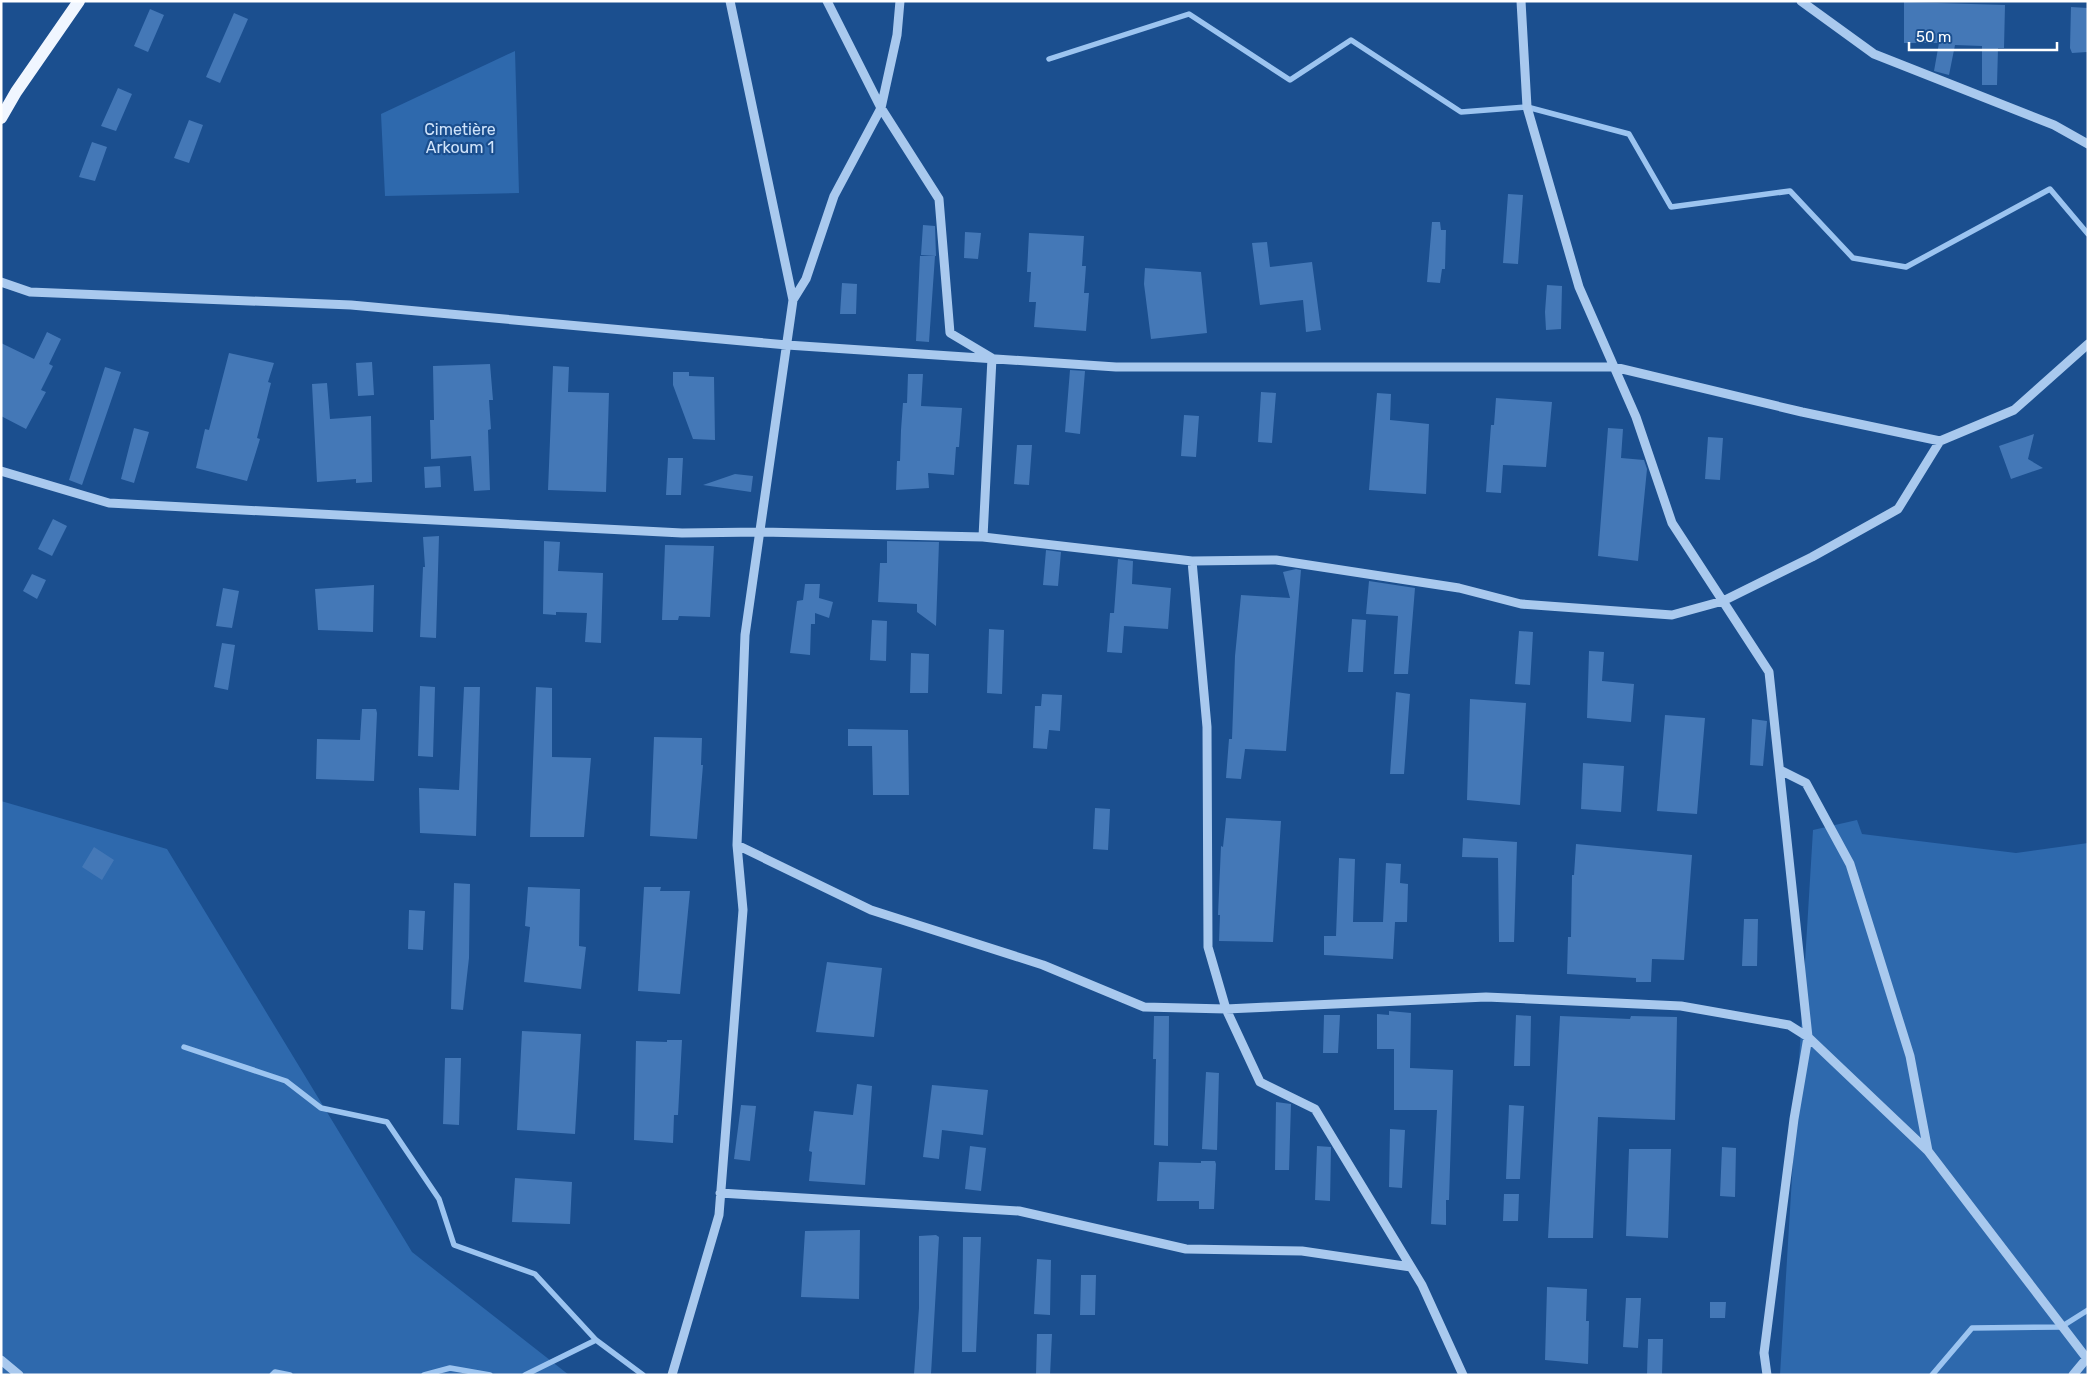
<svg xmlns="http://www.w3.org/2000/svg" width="2089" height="1376" font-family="Rubik,sans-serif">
<rect width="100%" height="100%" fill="#1b4f8f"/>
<path fill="#2e69ad" d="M 515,51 L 519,193 L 385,196 L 381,114 Z
M 1,801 L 167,849 L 412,1252 L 569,1375 L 1,1375 Z
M 1857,820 L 1862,834 L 2016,853 L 2088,843 L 2088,1375 L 1780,1375 L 1813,830 Z"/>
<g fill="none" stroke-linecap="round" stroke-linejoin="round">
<path stroke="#9cc4f0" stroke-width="5.5" d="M 1049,59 L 1189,14 L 1290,80 L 1351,40 L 1461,112 L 1527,107 L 1629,134 L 1671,207 L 1790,191 L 1853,258 L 1906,267 L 2050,189 L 2088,234
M 184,1047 L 286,1081 L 321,1108 L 387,1122 L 439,1199 L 454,1245 L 535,1274 L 596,1340 L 643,1375
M 272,1375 L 275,1372 L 290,1375
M 424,1375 L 450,1368 L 490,1375
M 525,1375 L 596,1340
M 1932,1375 L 1972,1328 L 2061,1327 L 2088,1310"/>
</g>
<path fill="#4478b7" d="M 1904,2 L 2005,5 L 2004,48 L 1998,48 L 1997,85 L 1982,85 L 1982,46 L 1955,45 L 1949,75 L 1934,71 L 1939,43 L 1904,43 Z
M 2071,7 L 2088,8 L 2087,52 L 2072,53 L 2070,48 Z
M 150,9 L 164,15 L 148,52 L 134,46 Z
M 234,13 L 248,19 L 220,83 L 206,77 Z
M 118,88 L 132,94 L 116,131 L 101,126 Z
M 189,120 L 203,125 L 189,163 L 174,158 Z
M 92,142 L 107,147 L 95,181 L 79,177 Z
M 1508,194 L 1523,195 L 1518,264 L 1503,263 Z
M 1432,222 L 1440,222 L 1441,230 L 1446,230 L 1445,269 L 1442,269 L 1440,283 L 1427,282 Z
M 923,225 L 935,226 L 936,256 L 921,255 Z
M 965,232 L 981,233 L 978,259 L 964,258 Z
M 1029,233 L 1084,236 L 1082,266 L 1086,266 L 1084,293 L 1089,293 L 1086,331 L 1034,327 L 1036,302 L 1029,302 L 1031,272 L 1027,272 Z
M 1267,242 L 1270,267 L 1312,262 L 1321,330 L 1306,332 L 1303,300 L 1260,305 L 1252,243 Z
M 920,256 L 935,256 L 929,342 L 916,341 Z
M 1145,268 L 1201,272 L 1207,333 L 1151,339 L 1144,284 Z
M 842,283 L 857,284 L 856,314 L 840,314 Z
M 1547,285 L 1562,286 L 1561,329 L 1546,330 L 1545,312 Z
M 47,332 L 61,339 L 49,364 L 53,366 L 41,390 L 46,392 L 26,429 L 1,416 L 1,343 L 34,359 Z
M 229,353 L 274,363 L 268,382 L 271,383 L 257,438 L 260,439 L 247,481 L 196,468 L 205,429 L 209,430 Z
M 372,362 L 374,395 L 358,396 L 356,363 Z
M 490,364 L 493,400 L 489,400 L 491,429 L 488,430 L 490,490 L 474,491 L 471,456 L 431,459 L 430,420 L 434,420 L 433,366 Z
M 553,366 L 569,367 L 568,392 L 609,393 L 606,492 L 548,490 Z
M 105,367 L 121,372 L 82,485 L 69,480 Z
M 1070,370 L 1085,371 L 1080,434 L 1065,432 Z
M 673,372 L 689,372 L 689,376 L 714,377 L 715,440 L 693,439 L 673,385 Z
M 908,374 L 923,374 L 921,406 L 962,408 L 959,447 L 956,447 L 954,475 L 928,473 L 929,488 L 896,490 L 897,461 L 900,461 L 901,430 L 903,403 L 907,403 Z
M 327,383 L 330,419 L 371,416 L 372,482 L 356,483 L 356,479 L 317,482 L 312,384 Z
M 1261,392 L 1276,393 L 1272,443 L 1258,442 Z
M 1377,393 L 1391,394 L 1390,420 L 1429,424 L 1426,494 L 1369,490 Z
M 1496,398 L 1552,402 L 1546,467 L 1503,465 L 1501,493 L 1486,492 L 1491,425 L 1494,425 Z
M 1184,415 L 1199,416 L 1196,457 L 1181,456 Z
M 134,428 L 149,432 L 134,483 L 121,479 Z
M 1608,428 L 1623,429 L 1621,458 L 1644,460 L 1647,469 L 1638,561 L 1598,556 Z
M 2034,434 L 2028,459 L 2043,468 L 2011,479 L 1999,446 Z
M 1708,437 L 1723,438 L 1720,480 L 1705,479 Z
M 1017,445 L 1032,445 L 1029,485 L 1014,484 Z
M 668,458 L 683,458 L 681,495 L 666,495 Z
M 440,466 L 441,487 L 425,488 L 424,467 Z
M 735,474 L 753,476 L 751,492 L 703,485 Z
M 53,519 L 67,526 L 52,556 L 38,549 Z
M 439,536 L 436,638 L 420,637 L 423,567 L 425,567 L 423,537 Z
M 544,541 L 560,542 L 558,571 L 603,573 L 601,643 L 585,642 L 587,613 L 556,612 L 556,615 L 543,614 Z
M 887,541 L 939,542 L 936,626 L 917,612 L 917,604 L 878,602 L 880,563 L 887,563 Z
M 665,545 L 714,546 L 710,617 L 679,616 L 678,620 L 662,620 Z
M 1046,550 L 1061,552 L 1058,586 L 1043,585 Z
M 1118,559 L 1133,561 L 1132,584 L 1171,588 L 1168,629 L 1124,626 L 1122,653 L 1107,652 L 1110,613 L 1114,613 Z
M 1296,569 L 1301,570 L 1286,751 L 1245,749 L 1241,779 L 1226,778 L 1229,739 L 1232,739 L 1235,656 L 1241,595 L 1290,598 L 1283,572 Z
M 32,574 L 46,580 L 37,599 L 23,591 Z
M 1369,581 L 1415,588 L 1408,674 L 1394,674 L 1398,616 L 1366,614 Z
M 805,584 L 820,584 L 819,598 L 833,602 L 829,618 L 815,613 L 815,624 L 811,624 L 810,655 L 790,653 L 797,601 L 803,600 Z
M 374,585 L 373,632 L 318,630 L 315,589 Z
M 223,588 L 239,591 L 232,628 L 216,626 Z
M 1352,619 L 1366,620 L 1363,672 L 1348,672 Z
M 872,620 L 887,621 L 886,661 L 870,660 Z
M 989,629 L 1004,630 L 1002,694 L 987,693 Z
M 1519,631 L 1533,632 L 1530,685 L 1515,684 Z
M 222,643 L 235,645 L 228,690 L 214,687 Z
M 1589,651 L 1604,652 L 1602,681 L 1634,684 L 1631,722 L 1587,718 Z
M 911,653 L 929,654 L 928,693 L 910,693 Z
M 420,686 L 435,687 L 433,757 L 418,756 Z
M 464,687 L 480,687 L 476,836 L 420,833 L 419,788 L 459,790 Z
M 536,687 L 552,688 L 552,757 L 591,758 L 584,837 L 530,837 Z
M 1396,692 L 1410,694 L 1404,774 L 1390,774 Z
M 1042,694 L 1062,695 L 1060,731 L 1049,730 L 1047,749 L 1033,748 L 1035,706 L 1041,706 Z
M 1470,699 L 1526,703 L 1520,805 L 1467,800 Z
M 362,709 L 376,709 L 377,713 L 374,781 L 316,779 L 317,739 L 360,740 Z
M 1665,715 L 1705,718 L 1697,814 L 1657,811 Z
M 1752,719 L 1767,721 L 1763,766 L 1750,765 Z
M 848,729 L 908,730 L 909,795 L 873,795 L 872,746 L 848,746 Z
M 654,737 L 702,738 L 701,765 L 703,765 L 697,839 L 650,836 Z
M 1583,763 L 1624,766 L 1621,812 L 1581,809 Z
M 1095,808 L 1110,809 L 1108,850 L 1093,849 Z
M 1226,818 L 1281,821 L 1273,942 L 1219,941 L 1220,915 L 1218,915 L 1221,846 L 1223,847 Z
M 1463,838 L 1517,842 L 1514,942 L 1499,942 L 1498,858 L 1462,857 Z
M 1576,844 L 1692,855 L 1684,960 L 1652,959 L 1651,982 L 1636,982 L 1636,978 L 1567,974 L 1568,937 L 1571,937 L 1572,875 L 1574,875 Z
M 94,847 L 114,860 L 102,880 L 82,867 Z
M 1339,858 L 1355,859 L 1353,922 L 1395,922 L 1393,959 L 1324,955 L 1324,936 L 1336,936 Z
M 1386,863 L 1401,864 L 1400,883 L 1408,884 L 1407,922 L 1383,922 Z
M 454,883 L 470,884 L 469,958 L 463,1010 L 451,1009 Z
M 528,887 L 580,889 L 579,946 L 586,947 L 581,989 L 524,982 L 530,927 L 525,926 Z
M 644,887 L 661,887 L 660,891 L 690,891 L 680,994 L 638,991 Z
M 409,910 L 425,911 L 423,950 L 408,949 Z
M 1744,919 L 1758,919 L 1757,966 L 1742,966 Z
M 827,962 L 882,968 L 874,1037 L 816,1032 Z
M 1389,1011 L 1411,1013 L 1410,1068 L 1453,1070 L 1449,1200 L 1446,1200 L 1446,1225 L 1431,1224 L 1437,1110 L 1394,1110 L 1394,1049 L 1377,1049 L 1377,1014 L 1389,1015 Z
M 1324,1015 L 1340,1015 L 1338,1053 L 1323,1053 Z
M 1516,1015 L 1531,1016 L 1530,1066 L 1514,1066 Z
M 1154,1016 L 1169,1016 L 1168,1146 L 1154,1145 L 1156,1059 L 1153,1059 Z
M 1560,1016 L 1630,1019 L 1631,1016 L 1677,1017 L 1675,1120 L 1598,1117 L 1593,1238 L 1548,1238 Z
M 522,1031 L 581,1034 L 575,1134 L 517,1130 Z
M 667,1040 L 682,1040 L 678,1115 L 674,1115 L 673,1143 L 634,1140 L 636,1041 L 667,1042 Z
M 445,1058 L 461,1058 L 459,1125 L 443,1124 Z
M 1206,1072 L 1219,1073 L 1217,1150 L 1202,1149 Z
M 857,1084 L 872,1086 L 865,1185 L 809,1181 L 812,1152 L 809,1151 L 814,1111 L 853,1115 Z
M 932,1085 L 988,1090 L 983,1135 L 942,1130 L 939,1159 L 923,1157 Z
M 1276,1102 L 1291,1104 L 1289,1170 L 1275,1170 Z
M 741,1105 L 756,1106 L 750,1161 L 734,1159 Z
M 1509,1105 L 1524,1106 L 1520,1179 L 1506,1179 Z
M 1390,1129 L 1405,1130 L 1402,1188 L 1389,1187 Z
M 970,1146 L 986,1148 L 981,1191 L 965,1189 Z
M 1317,1146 L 1331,1147 L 1330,1201 L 1315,1200 Z
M 1722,1147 L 1736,1148 L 1735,1197 L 1720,1196 Z
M 1629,1149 L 1671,1149 L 1668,1238 L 1626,1236 Z
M 1201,1161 L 1215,1161 L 1216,1164 L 1214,1209 L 1199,1209 L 1199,1201 L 1157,1201 L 1159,1162 L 1201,1163 Z
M 515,1178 L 572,1182 L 570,1224 L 512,1222 Z
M 1504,1194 L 1519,1194 L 1518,1221 L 1503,1221 Z
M 860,1230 L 859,1299 L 801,1297 L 805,1231 Z
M 936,1235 L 939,1237 L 931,1374 L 914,1374 L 919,1308 L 919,1236 Z
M 963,1237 L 981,1237 L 976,1352 L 962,1352 Z
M 1037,1259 L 1051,1260 L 1050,1315 L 1034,1314 Z
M 1081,1275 L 1096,1275 L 1095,1315 L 1080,1315 Z
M 1547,1287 L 1587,1289 L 1586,1321 L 1589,1321 L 1588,1364 L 1545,1360 Z
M 1626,1298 L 1641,1298 L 1638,1348 L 1623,1347 Z
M 1710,1302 L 1726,1302 L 1725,1318 L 1710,1318 Z
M 1037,1334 L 1052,1334 L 1050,1375 L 1036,1375 Z
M 1648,1339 L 1663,1339 L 1662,1375 L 1647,1375 Z"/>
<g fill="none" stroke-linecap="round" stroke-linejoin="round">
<path stroke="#a9c9ee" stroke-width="9" d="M 827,1 L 881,108 L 939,199 L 950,333 L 992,358 L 983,537
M 1521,1 L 1527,107 L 1579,287 L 1636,417 L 1672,523 L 1769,672 L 1808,1037 L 1794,1119 L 1764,1353 L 1767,1375
M 1801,1 L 1874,54 L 2054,125 L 2088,144
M 1,282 L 30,292 L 351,305 L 787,345 L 1116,367 L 1614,367 L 1802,412 L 1940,441 L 2014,410 L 2088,344
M 793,300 L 806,279 L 834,196 L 881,108 L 897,35 L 900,1
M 1,471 L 109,503 L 682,533 L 760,532 L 983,537 L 1192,561 L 1276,560 L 1459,588 L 1521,604 L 1672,615 L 1723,601 L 1812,557 L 1898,509 L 1940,441
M 1192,561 L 1207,727 L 1208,947 L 1226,1009 L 1260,1082 L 1315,1109 L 1422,1285 L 1463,1375
M 1780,770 L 1806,783 L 1850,864 L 1910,1056 L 1928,1151 L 2088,1360
M 737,845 L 871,910 L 1043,965 L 1144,1007 L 1226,1009 L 1486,997 L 1681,1006 L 1789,1025 L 1808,1037 L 1928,1151
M 720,1193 L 1019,1211 L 1186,1249 L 1302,1251 L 1411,1267
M 1,1360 L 19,1375
M 672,1375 L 719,1215 L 743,910 L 737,845 L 745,635 L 793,300 L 730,1
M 2073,1375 L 2088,1357"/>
<path stroke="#f0f6ff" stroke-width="12" d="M 1,118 L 16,92 L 79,1"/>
</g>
<g text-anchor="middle" stroke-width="4.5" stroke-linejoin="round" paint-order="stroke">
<g font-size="16" fill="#cfe3fa" stroke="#1b4f8f">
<text x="460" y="135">Cimetière<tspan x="460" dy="18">Arkoum 1</tspan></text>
</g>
</g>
<rect width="2089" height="1376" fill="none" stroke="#ffffff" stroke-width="5"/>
<path d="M1909 42v8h148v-8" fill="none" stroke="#ffffff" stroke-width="2.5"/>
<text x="1916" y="42" font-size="15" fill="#ffffff" stroke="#1b4f8f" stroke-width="4" paint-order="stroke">50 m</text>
</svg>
